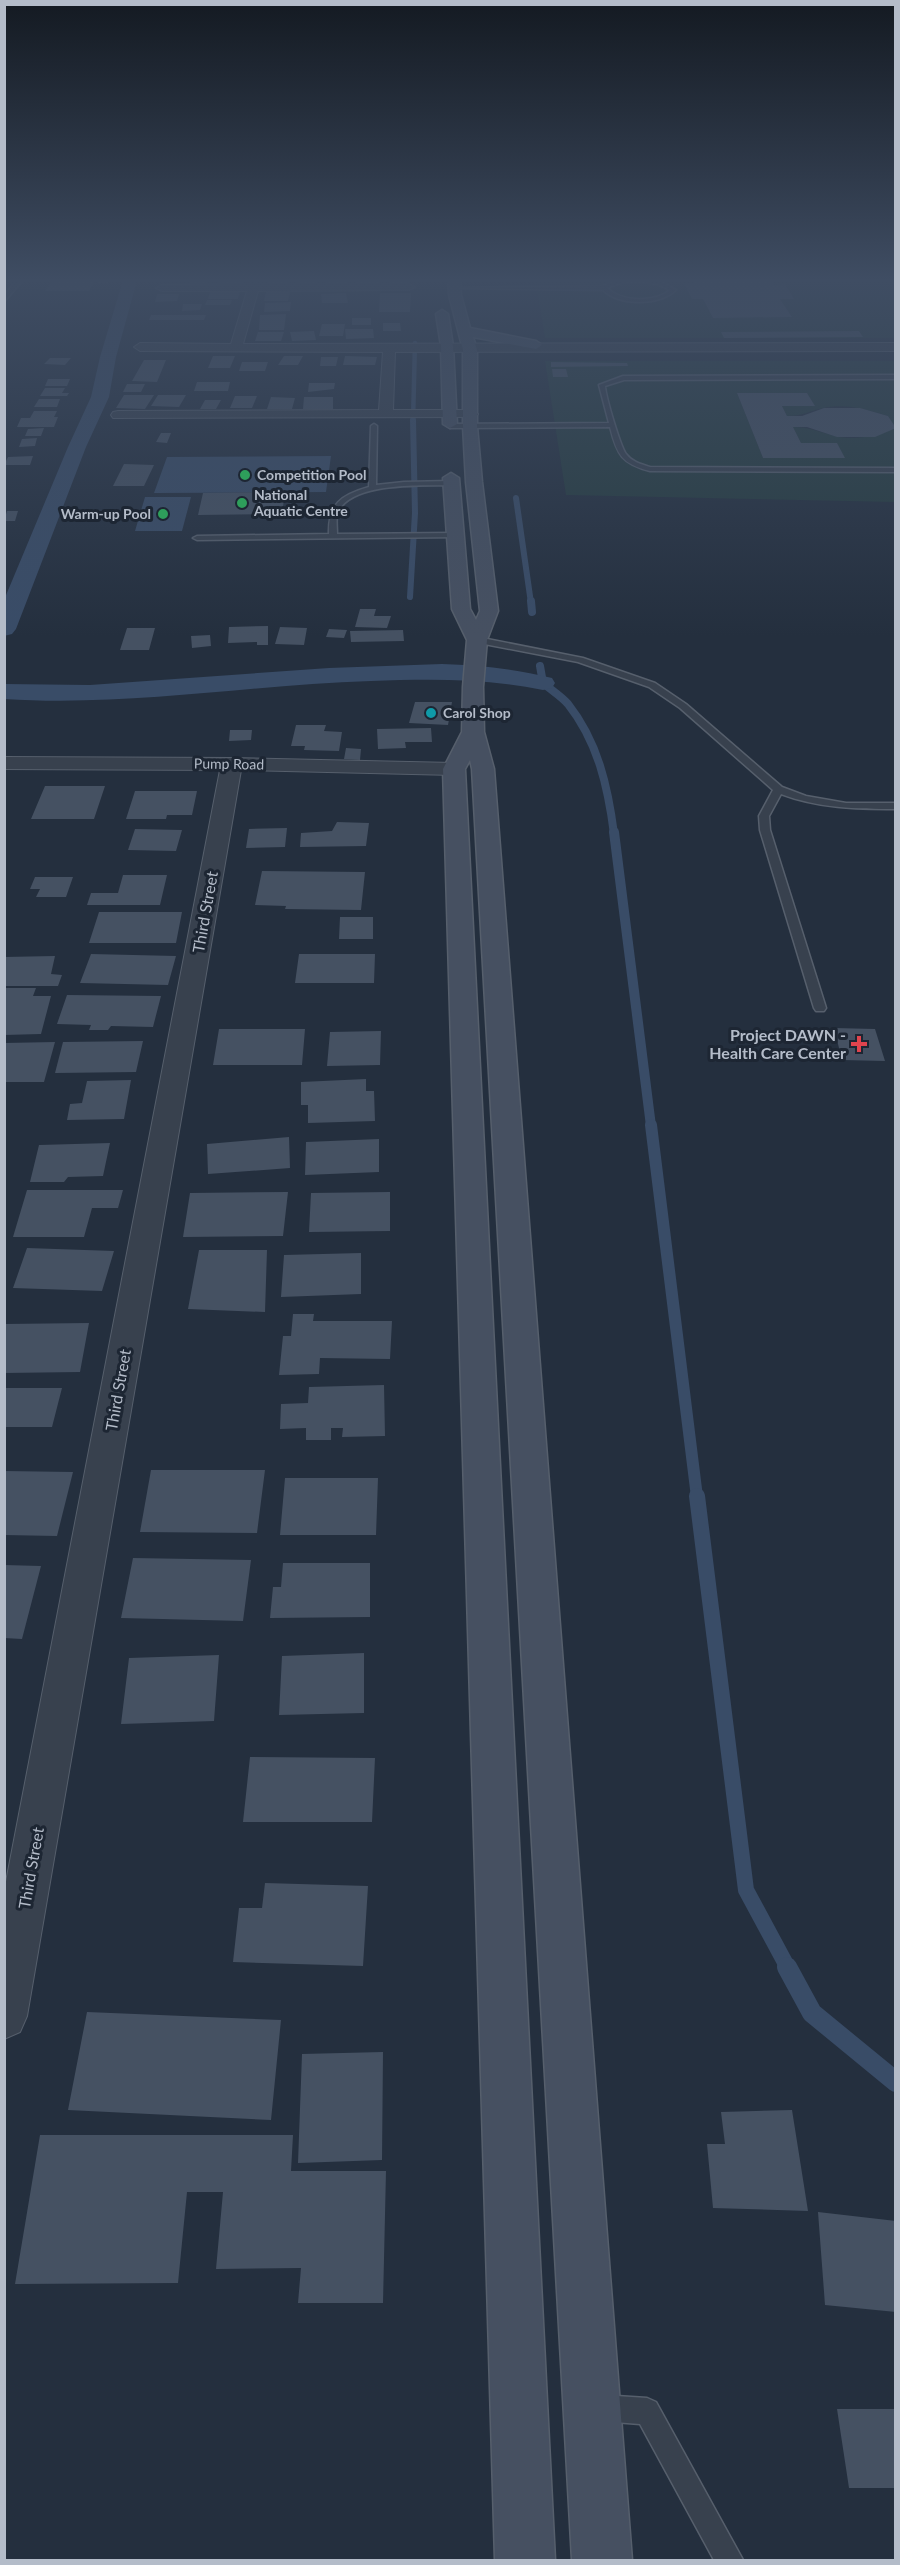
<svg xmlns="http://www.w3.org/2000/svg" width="900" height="2565" font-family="Lato,sans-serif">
<rect width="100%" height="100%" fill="#242f3e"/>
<path fill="#263c3f" d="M 535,277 L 691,277 L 694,283 L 685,283 L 692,299 L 703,299 L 713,318 L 792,317 L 780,299 L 794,298 L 785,285 L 774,285 L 770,277 L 895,277 L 895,338 L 545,338 Z
M 545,361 L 895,361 L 895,427 L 888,416 C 868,410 845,403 823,408 C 809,411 803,416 787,416 L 782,406 L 814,405 L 807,393 L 737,393 L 763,458 L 844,457 L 837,443 L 801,443 L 793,427 C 808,427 820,432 835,436 C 855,441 877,436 895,428 L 895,502 L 566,495 Z"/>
<path fill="#394c67" d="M 331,456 L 326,492 L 154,493 L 167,457 Z
M 145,497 L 191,497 L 182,531 L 135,531 Z"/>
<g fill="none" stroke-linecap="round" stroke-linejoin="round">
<path stroke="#394c67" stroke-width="4.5" d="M 413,421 L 415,343"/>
<path stroke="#394c67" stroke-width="6" d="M 516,498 L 531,603
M 410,597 L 415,513 L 413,420"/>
<path stroke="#394c67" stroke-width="8" d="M 531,601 L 532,612
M 540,666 L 543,683 C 551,690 561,696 568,704 C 598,742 608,787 614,834"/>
<path stroke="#394c67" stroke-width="10" d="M 614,832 L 651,1126"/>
<path stroke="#394c67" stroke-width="12" d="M 651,1125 L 697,1497"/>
<path stroke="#394c67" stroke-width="16" d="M 697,1496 L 746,1890 L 788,1968"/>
<path stroke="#394c67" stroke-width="20" d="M 787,1967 L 812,2013 L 896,2082"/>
<path fill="#394c67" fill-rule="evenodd" d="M 124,277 L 138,277 L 116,357 L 109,397 L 86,447 L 16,629 L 12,634 L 4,636 L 4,600 L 68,447 L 91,397 L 100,357 Z
M 442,664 C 479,665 515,669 552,678 L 555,683 L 552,688 L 543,690 C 486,678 429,679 371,681 C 249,685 127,707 4,699 L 4,684 L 90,685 L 329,668 Z"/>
</g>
<path fill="#455162" d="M 111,277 L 108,283 L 97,283 L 98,281 L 80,281 L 94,282 L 89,291 L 45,291 L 55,278 Z
M 206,277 L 208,283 L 190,284 L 189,278 Z
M 220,277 L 243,277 L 243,283 L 219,283 Z
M 269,277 L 288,277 L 287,284 L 268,284 Z
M 299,277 L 317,277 L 317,283 L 298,283 Z
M 327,277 L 349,277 L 347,284 L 325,283 Z
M 358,277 L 381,277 L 379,284 L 356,284 Z
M 387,277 L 408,277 L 410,284 L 390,284 Z
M 691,277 L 770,277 L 774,285 L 785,284 L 794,299 L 780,299 L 792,317 L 713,318 L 703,299 L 692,299 L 684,283 L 694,283 Z
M 210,292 L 240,292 L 238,299 L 208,299 Z
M 266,292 L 290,292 L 288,301 L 264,301 Z
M 346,293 L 348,303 L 322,303 L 321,294 Z
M 380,293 L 411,293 L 410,312 L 379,312 Z
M 157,294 L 179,294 L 177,301 L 155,302 Z
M 207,300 L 232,300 L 230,305 L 205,305 Z
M 291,302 L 290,311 L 264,312 L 265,303 Z
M 183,304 L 202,304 L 200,310 L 182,311 Z
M 286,314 L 284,330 L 259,330 L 260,315 Z
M 151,315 L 206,315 L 204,320 L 149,320 Z
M 352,318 L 371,318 L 371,325 L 352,325 Z
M 383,323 L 400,323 L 401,331 L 383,331 Z
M 322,324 L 345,324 L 343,336 L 319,336 Z
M 345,329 L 373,329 L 374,338 L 346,339 Z
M 314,331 L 316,340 L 292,341 L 290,332 Z
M 859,331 L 863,337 L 724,338 L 721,332 Z
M 258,332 L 284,332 L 281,341 L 255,341 Z
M 213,356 L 235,356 L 230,368 L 208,368 Z
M 284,356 L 303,356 L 298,365 L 278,365 Z
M 345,356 L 377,357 L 375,365 L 343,365 Z
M 321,357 L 338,357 L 336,366 L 320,366 Z
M 50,358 L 71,358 L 65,365 L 44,364 Z
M 144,360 L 166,360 L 157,382 L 132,381 Z
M 242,362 L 268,362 L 265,371 L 239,371 Z
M 551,362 L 627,363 L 628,366 L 551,367 Z
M 552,369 L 566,369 L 568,377 L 553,377 Z
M 48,379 L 70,379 L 67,386 L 45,386 Z
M 197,382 L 230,382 L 228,391 L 194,391 Z
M 309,383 L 335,383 L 334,389 L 308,392 Z
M 127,384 L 145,384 L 141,392 L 123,392 Z
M 45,388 L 65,388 L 62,393 L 69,393 L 67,396 L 40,396 Z
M 737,393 L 807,393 L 815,406 L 782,406 L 787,416 L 802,416 L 824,408 L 860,408 L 888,416 L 896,428 L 875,437 L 837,437 L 807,427 L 793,427 L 801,443 L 837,443 L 845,458 L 763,458 Z
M 124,395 L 154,395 L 145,409 L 116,408 Z
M 158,395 L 186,395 L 179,407 L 151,406 Z
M 235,396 L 257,396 L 252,408 L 230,408 Z
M 271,397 L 295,398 L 292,409 L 267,409 Z
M 304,397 L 333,397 L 333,409 L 303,409 Z
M 39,399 L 60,399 L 57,407 L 34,407 Z
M 205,400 L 221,400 L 216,409 L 200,409 Z
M 34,411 L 57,411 L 54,417 L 58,417 L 54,427 L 17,427 L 21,418 L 30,418 Z
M 44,428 L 41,436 L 25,436 L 28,429 Z
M 161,433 L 171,433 L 167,443 L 156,442 Z
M 37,438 L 35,446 L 19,447 L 22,439 Z
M 33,456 L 30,465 L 4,465 L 8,457 Z
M 124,464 L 154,465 L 144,486 L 113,486 Z
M 285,492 L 282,514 L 198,515 L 203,493 Z
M 7,511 L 18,511 L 15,521 L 4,521 Z
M 360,609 L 376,609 L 374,616 L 391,616 L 387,628 L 355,627 Z
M 268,626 L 268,645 L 257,645 L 257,642 L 228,643 L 229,627 Z
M 280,627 L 307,628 L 304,645 L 275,644 Z
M 127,628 L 155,628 L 149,650 L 120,650 Z
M 329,629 L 347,630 L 344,638 L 326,637 Z
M 403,630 L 404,641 L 351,642 L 350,631 Z
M 210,635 L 211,646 L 192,648 L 191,636 Z
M 415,702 L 452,702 L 448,725 L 409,723 Z
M 296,725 L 326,725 L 324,731 L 342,732 L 339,751 L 304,750 L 305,746 L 291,746 Z
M 431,728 L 432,742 L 405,742 L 406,748 L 378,749 L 377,729 Z
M 230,730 L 252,730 L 251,740 L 229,741 Z
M 346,748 L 361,749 L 360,760 L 344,759 Z
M 45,786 L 105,786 L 94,819 L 31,819 Z
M 135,791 L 197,791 L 192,815 L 167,815 L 166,819 L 126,819 Z
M 337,822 L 369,823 L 366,846 L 300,847 L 301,833 L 332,831 Z
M 287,828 L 285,847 L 246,848 L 249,829 Z
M 135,829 L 182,830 L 176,851 L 128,850 Z
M 262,871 L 365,872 L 361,910 L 285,909 L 286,906 L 255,905 Z
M 123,875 L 167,875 L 160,905 L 87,905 L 91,893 L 118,893 Z
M 35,877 L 73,877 L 66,897 L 36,897 L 40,889 L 30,889 Z
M 99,912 L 182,912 L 176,943 L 89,943 Z
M 340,917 L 373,917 L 373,939 L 339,939 Z
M 91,954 L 176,956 L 168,985 L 80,983 Z
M 299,954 L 375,954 L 374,983 L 295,983 Z
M 55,956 L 51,974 L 62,975 L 58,986 L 4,986 L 4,957 Z
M 4,988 L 36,988 L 33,996 L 51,996 L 41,1034 L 4,1035 Z
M 67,995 L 161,996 L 153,1027 L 111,1026 L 108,1030 L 89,1030 L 91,1025 L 57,1024 Z
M 834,1028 L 875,1029 L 885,1061 L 842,1060 Z
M 219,1029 L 305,1029 L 302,1065 L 213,1065 Z
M 381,1031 L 380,1065 L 327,1066 L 330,1032 Z
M 143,1041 L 136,1072 L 55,1073 L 63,1042 Z
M 55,1042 L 44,1082 L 4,1082 L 4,1043 Z
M 366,1079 L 366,1091 L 374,1091 L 375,1121 L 308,1123 L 308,1105 L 301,1105 L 301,1082 Z
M 131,1080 L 124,1119 L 67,1120 L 70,1104 L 82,1103 L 87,1081 Z
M 289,1137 L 290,1168 L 208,1174 L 207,1144 Z
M 379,1139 L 379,1172 L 305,1175 L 306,1142 Z
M 110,1143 L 103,1176 L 68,1177 L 64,1182 L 30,1182 L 39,1145 Z
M 27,1190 L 123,1190 L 118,1208 L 92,1208 L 84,1237 L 13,1237 Z
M 288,1192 L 283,1236 L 183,1237 L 190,1193 Z
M 390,1192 L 390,1231 L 309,1232 L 311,1193 Z
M 27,1248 L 114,1251 L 102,1291 L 13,1288 Z
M 199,1250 L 267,1250 L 265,1312 L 188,1309 Z
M 361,1253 L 361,1294 L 281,1297 L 284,1255 Z
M 293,1314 L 314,1314 L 313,1321 L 392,1321 L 390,1359 L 320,1358 L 319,1374 L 279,1375 L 283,1336 L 291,1336 Z
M 89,1323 L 80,1372 L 4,1373 L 4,1324 Z
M 384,1385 L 385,1436 L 342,1437 L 343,1428 L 331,1428 L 331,1440 L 306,1440 L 306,1428 L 280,1429 L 281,1404 L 308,1403 L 309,1387 Z
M 5,1388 L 62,1388 L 52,1427 L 4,1427 Z
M 151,1470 L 265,1470 L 257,1533 L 140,1532 Z
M 4,1471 L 73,1472 L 57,1536 L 4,1535 Z
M 285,1478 L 378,1478 L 376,1535 L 280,1535 Z
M 133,1558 L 251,1560 L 243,1621 L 121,1618 Z
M 283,1563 L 370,1563 L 370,1617 L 270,1618 L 273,1587 L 281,1587 Z
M 4,1565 L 41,1566 L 22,1639 L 4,1638 Z
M 364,1653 L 364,1713 L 279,1715 L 282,1656 Z
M 219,1655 L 214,1721 L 121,1724 L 129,1658 Z
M 250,1757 L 375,1758 L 372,1822 L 243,1822 Z
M 265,1883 L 368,1886 L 363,1966 L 233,1962 L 239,1908 L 262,1908 Z
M 87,2012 L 281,2020 L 271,2120 L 68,2110 Z
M 383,2052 L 382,2160 L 298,2163 L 302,2054 Z
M 792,2110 L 808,2211 L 713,2208 L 707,2144 L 725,2144 L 721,2112 Z
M 40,2135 L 293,2135 L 291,2171 L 386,2171 L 383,2303 L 298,2303 L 301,2268 L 216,2269 L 223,2192 L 187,2192 L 178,2283 L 15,2284 Z
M 818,2212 L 896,2221 L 896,2312 L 825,2305 Z
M 837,2409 L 896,2409 L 896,2488 L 849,2488 Z"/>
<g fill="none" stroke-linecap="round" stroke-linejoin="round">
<g stroke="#565f6c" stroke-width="3">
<path id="service" d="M 19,277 L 25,277 L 4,302 L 4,296 Z
M 638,278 L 660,281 L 676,290 C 659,306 619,306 603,290 L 451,288 L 603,286 L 619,280 ZM 638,281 L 657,284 L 670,290 C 655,303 621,302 607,288 L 620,283 Z
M 896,375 L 896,379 L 624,380 L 605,386 C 606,398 620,445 626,454 C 632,462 641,464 650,467 L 896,468 L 896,472 L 650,471 C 622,464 617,455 610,427 L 450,428 L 447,426 L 450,424 L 609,423 L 599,385 L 623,376 Z
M 374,424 L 377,426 L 376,485 L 404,482 L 451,481 L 455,483 L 451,485 C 423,486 347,481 337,515 C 336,521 337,528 337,534 L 456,533 L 459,533 L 459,537 L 197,540 L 193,538 L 197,536 L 329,534 C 328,504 341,495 369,487 L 371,426 Z
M 477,637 L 583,658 L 655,683 L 686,704 L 782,787 L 806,796 L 846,803 L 896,803 L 896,809 C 856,809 818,808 781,794 L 769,816 L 770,830 L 826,1008 L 824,1011 L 816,1011 L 814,1008 L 760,830 L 759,816 L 773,790 L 680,708 L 649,687 L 578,662 L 474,642 L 474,638 Z
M 601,2395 L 647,2398 L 656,2402 L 743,2560 L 714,2560 L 640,2424 L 601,2421 L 592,2417 L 588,2408 L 592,2399 Z"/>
</g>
<g stroke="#565f6c" stroke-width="2">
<path id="minor" d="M 252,277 L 262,277 L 260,284 L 409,284 L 415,287 L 409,290 L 258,291 L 243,344 L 896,343 L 896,351 L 395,352 L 393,410 L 471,410 L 478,414 L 476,417 L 113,418 L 111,415 L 113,412 L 118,411 L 379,410 L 383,352 L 140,351 L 134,347 L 140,343 L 231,344 L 247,291 L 162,291 L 156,288 L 162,285 L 249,284 Z
M 4,757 L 232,758 L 454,763 L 461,765 L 464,769 L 461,773 L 454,775 L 241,770 L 27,2016 L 20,2032 L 4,2039 L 4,1892 L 220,770 L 4,769 Z"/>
</g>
<g stroke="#565f6c" stroke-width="3">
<path id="secondary" d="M 448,277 L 460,277 L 461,295 L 470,328 L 536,341 L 542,345 L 536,349 L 473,337 L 477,350 L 477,426 L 482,482 L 498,611 L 487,640 L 483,687 L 484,732 L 494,769 L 632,2560 L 572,2560 L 472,769 L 470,760 L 465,769 L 555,2560 L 495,2560 L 443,769 L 462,732 L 463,687 L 467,640 L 452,609 L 443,478 L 451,473 L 459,478 L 470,609 L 476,620 L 480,611 L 466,482 L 463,426 L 463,350 L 449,295 Z
M 442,310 L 448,314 L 453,346 L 457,424 L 450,428 L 443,424 L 441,346 L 436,314 Z"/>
</g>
<use href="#service" fill="#38414e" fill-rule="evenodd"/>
<use href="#minor" fill="#38414e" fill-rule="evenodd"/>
<use href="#secondary" fill="#465061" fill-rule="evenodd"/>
</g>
<linearGradient id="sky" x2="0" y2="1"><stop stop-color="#141a22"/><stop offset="0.44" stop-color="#3f4d63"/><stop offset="1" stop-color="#3f4d63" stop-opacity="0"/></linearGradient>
<rect width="900" height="636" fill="url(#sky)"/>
<g fill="#2e9e5b" stroke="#1d2633" stroke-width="2">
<circle cx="245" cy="475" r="6"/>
<circle cx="242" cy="503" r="6"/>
<circle cx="163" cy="514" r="6"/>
</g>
<circle fill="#0f9aa8" stroke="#1d2633" stroke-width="2" cx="431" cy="713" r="6"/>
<path fill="#e0444e" stroke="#1d2633" stroke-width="2" d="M856 1035h6v6h6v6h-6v6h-6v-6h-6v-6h6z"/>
<g text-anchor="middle" stroke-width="6" stroke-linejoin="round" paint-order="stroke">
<g font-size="14" font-weight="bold" fill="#b4bcc9" stroke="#1d2633" text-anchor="start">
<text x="257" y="480">Competition Pool</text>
<text x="254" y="500">National<tspan x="254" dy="16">Aquatic Centre</tspan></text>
<text x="151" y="519" text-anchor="end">Warm-up Pool</text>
<text x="443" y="718">Carol Shop</text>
</g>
<g font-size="14" fill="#b4bcc9" stroke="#1d2633">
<text transform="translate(229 764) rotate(1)" y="5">Pump Road</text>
</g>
<g font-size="16" fill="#b4bcc9" stroke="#1d2633">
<text transform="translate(205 912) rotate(-80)" y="6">Third Street</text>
<text transform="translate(118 1390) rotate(-80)" y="6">Third Street</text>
<text transform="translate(31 1868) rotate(-80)" y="6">Third Street</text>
</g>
<g font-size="16" font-weight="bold" fill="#b4bcc9" stroke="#1d2633" text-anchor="end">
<text x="846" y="1041">Project DAWN -<tspan x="846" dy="18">Health Care Center</tspan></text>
</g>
</g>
<rect width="900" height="2565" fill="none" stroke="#b4bcc9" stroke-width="12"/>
</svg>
